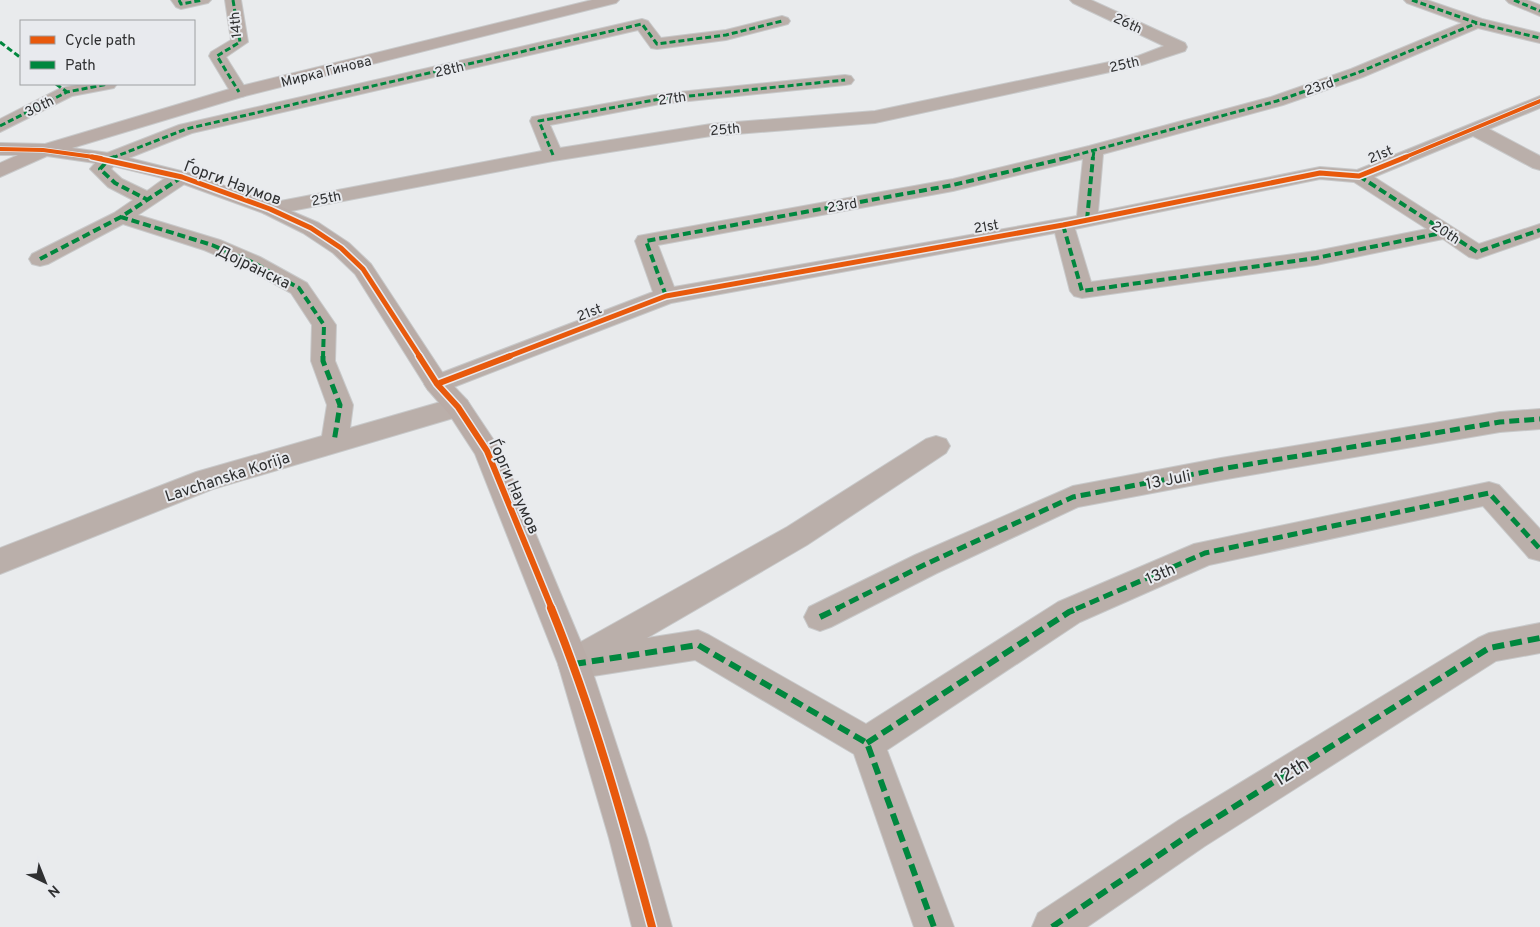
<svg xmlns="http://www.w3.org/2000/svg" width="1540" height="927" font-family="Overpass,sans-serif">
<rect width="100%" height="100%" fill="#e9ebed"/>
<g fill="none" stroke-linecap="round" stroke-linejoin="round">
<g stroke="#c8c9ca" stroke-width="2">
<path id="street" d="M 171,0 L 211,0 L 208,3 L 181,9 L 176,7 Z
M 225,0 L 241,0 L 248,42 L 226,57 L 248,92 L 245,96 L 239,97 L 233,96 L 209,56 L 211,52 L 231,40 Z
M 1070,0 L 1091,0 L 1185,43 L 1187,47 L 1185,51 L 1142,65 L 875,123 L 711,136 L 553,161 L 270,215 L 263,213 L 260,209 L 263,205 L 270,203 L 542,151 L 530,121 L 532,117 L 660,94 L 845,75 L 851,76 L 854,80 L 851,84 L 845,85 L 660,104 L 550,125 L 560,148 L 711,124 L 875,111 L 1138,56 L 1164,46 L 1073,3 Z
M 1404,0 L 1427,0 L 1482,19 L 1540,33 L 1540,43 L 1478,28 L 1363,77 L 1283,105 L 1103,154 L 1098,212 L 1320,167 L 1357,170 L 1540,96 L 1540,108 L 1489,129 L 1540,156 L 1540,170 L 1533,168 L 1473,136 L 1374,177 L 1479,244 L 1540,224 L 1540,237 L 1477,259 L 1469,257 L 1443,239 L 1316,265 L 1082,298 L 1074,296 L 1070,291 L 1055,233 L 671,303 L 446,390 L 437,393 L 428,390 L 424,384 L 428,378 L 653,292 L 635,241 L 638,236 L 953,179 L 1089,146 L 1271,97 L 1351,69 L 1462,23 L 1407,3 ZM 1083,159 L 1077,216 L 674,287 L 658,245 L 953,191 ZM 1320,179 L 1354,182 L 1427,229 L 1316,251 L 1091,282 L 1075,229 Z
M 1506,0 L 1527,0 L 1540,5 L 1540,16 L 1509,3 Z
M 782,16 L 788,18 L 790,21 L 788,24 L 726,40 L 657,49 L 651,48 L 638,30 L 192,133 L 116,163 L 111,169 L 122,179 L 147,191 C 159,183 173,169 189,173 L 192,177 L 189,181 L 138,215 L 220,240 L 260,257 L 307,283 L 336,325 L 335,361 L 353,405 L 350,428 L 458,397 L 467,400 L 471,407 L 467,414 L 213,489 L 0,574 L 0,548 L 196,472 L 322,436 L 327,405 L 311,361 L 312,325 L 291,293 L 244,267 L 204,250 L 123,224 L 48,264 L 40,266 L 32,264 L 29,259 L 32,254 L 114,213 L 133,200 L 108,187 L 90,169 L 102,155 L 179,125 L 642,19 L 648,21 L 661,38 L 726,30 Z
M 82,84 L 117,84 L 114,88 L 72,96 L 0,132 L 0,119 L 61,88 Z
M 1540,409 L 1540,429 L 1500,432 L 1221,480 L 1078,507 L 937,573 L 831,627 L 820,631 L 809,627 L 804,617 L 809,607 L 915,555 L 1073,486 L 1221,458 L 1500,412 Z
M 936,436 L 946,439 L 950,446 L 946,453 L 807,545 L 647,638 L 698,630 L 709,635 L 866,724 L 1058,602 L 1194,544 L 1489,482 L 1499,485 L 1540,529 L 1540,561 L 1529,558 L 1483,506 L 1209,565 L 1080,622 L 887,750 L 954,927 L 914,927 L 854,754 L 695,660 L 574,679 L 562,675 L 558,664 L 562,653 L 575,649 L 577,644 L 787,527 L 926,439 Z
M 1540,623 L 1540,653 L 1496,661 L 1205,846 L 1087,927 L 1032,927 L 1038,913 L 1179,820 L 1478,638 L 1489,633 Z"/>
</g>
<g stroke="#c8c9ca" stroke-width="2">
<path id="secondary" d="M 592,0 L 619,0 L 616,3 L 245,96 L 72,148 L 109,153 L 189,173 L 277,205 L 319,223 L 349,243 L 371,264 L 446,378 L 467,400 L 501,451 L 590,664 L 647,838 L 672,927 L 632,927 L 609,838 L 558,664 L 475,454 L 449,414 L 428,390 L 355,274 L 333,253 L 303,233 L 263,213 L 175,181 L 109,165 L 47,156 L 0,177 L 0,163 L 18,155 L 0,155 L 0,143 L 45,144 L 233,88 Z"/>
</g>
<use href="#street" fill="#baafaa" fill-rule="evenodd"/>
<use href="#secondary" fill="#b9aca7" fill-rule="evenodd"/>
<path stroke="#00873e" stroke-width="3" stroke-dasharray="6 3" stroke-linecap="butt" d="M 179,0 L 181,4 L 203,0
M 233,0 L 240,42 L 217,56 L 239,92
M 1412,0 L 1477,23 L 1540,38
M 1514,0 L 1540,11
M 0,42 L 21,58
M 56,84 L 67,92
M 0,126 L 67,92 L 108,84
M 553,155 L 539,121 L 660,99 L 845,80
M 112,158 L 186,129 L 642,24 L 657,44 L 726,35 L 782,21
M 1065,158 L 1277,101 L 1357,73 L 1477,23
M 1093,158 L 1094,151"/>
<path stroke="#00873e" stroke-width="4" stroke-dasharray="8 4" stroke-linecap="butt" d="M 115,157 L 109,159 L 100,169 L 115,183 L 146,199
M 1359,176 L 1477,252 L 1540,230
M 182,177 L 121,217 L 212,245 L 252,262 L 299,288 L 324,325 L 323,357
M 1087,220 L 1093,157
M 1063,225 L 1082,291 L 1316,258 L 1447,232
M 40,259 L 121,217
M 666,296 L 646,241 L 953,185 L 1070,157"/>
<path stroke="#00873e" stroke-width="5" stroke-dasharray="10 5" stroke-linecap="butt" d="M 323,356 L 323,361 L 340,405 L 334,442
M 836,609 L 926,564 L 1073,497 L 1221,469 L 1500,422 L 1540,419
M 1076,609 L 1205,553 L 1489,493 L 1540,549"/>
<path stroke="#00873e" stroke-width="6" stroke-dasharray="12 6" stroke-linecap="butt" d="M 820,617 L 839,608
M 574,664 L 698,645 L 867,743 L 934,927
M 867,743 L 1069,612 L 1079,608
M 1052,927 L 1192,833 L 1489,648 L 1540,638"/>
<g stroke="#e8eaee" stroke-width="5.5">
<path id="cycleway-far3" d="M 0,149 L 43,150 L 101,158
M 1403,158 L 1540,101"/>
</g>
<g stroke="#e8eaee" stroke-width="8">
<path id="cycleway-far2" d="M 92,157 L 182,177 L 270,209 L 311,228 L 341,248 L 363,269 L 420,357
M 507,357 L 666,296 L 1063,225 L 1320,173 L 1359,176 L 1406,157"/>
</g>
<g stroke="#e8eaee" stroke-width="9">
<path id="cycleway-far1" d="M 419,356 L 437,384 L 458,407 L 487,451 L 552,609
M 437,384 L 510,356"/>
</g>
<g stroke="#e8eaee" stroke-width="11">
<path id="cycleway" d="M 551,608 C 593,711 623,819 652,927"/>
</g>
<use href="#cycleway-far3" stroke="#e8590c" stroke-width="4"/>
<use href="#cycleway-far2" stroke="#e8590c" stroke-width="5"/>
<use href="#cycleway-far1" stroke="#e8590c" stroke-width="6"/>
<use href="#cycleway" stroke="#e8590c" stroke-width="8"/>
</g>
<g text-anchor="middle" stroke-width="4" stroke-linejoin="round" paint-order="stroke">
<g font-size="14" fill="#2f3031" stroke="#e8eaee">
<text transform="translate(1128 23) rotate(25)" y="5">26th</text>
<text transform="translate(235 25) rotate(-95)" y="5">14th</text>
<text transform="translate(1124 64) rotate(-13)" y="5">25th</text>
<text transform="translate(449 69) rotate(-13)" y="5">28th</text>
<text transform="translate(326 71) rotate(-14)" y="5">Мирка Гинова</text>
<text transform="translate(1319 86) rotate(-19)" y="5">23rd</text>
<text transform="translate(672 98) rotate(-8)" y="5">27th</text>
<text transform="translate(39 106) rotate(-26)" y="5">30th</text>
<text transform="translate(725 129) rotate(-5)" y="5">25th</text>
<text transform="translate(1380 154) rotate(-23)" y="5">21st</text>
<text transform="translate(326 198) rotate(-11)" y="5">25th</text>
<text transform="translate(842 205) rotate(-10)" y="5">23rd</text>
<text transform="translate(986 226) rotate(-10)" y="5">21st</text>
<text transform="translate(1446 232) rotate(33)" y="5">20th</text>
<text transform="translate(589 312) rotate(-21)" y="5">21st</text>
</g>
<g font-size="16" fill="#2f3031" stroke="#e8eaee">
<text transform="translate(233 182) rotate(20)" y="6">Ѓорги Наумов</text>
<text transform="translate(254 266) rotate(26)" y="6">Дојранска</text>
<text transform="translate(227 476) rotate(-18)" y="6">Lavchanska Korija</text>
<text transform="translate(1168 479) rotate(-11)" y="6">13 Juli</text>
<text transform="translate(515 486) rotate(66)" y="6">Ѓорги Наумов</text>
<text transform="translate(1160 573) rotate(-23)" y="6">13th</text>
</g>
<g font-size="19" fill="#2f3031" stroke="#e8eaee">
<text transform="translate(1291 771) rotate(-32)" y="7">12th</text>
</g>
</g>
<rect x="20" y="20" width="175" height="65" fill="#e8eaee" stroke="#9ea0a2"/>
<rect x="30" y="36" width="25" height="8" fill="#e8590c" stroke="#9ea0a2"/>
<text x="65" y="45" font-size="15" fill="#2f3031">Cycle path</text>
<rect x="30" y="61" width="25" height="8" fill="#00873e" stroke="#9ea0a2"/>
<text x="65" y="70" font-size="15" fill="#2f3031">Path</text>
<g transform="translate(45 882) rotate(137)" stroke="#e8eaee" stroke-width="4" paint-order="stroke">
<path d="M0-4L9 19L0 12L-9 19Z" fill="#2f3031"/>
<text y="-8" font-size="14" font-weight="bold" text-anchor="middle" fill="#2f3031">N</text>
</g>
</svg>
